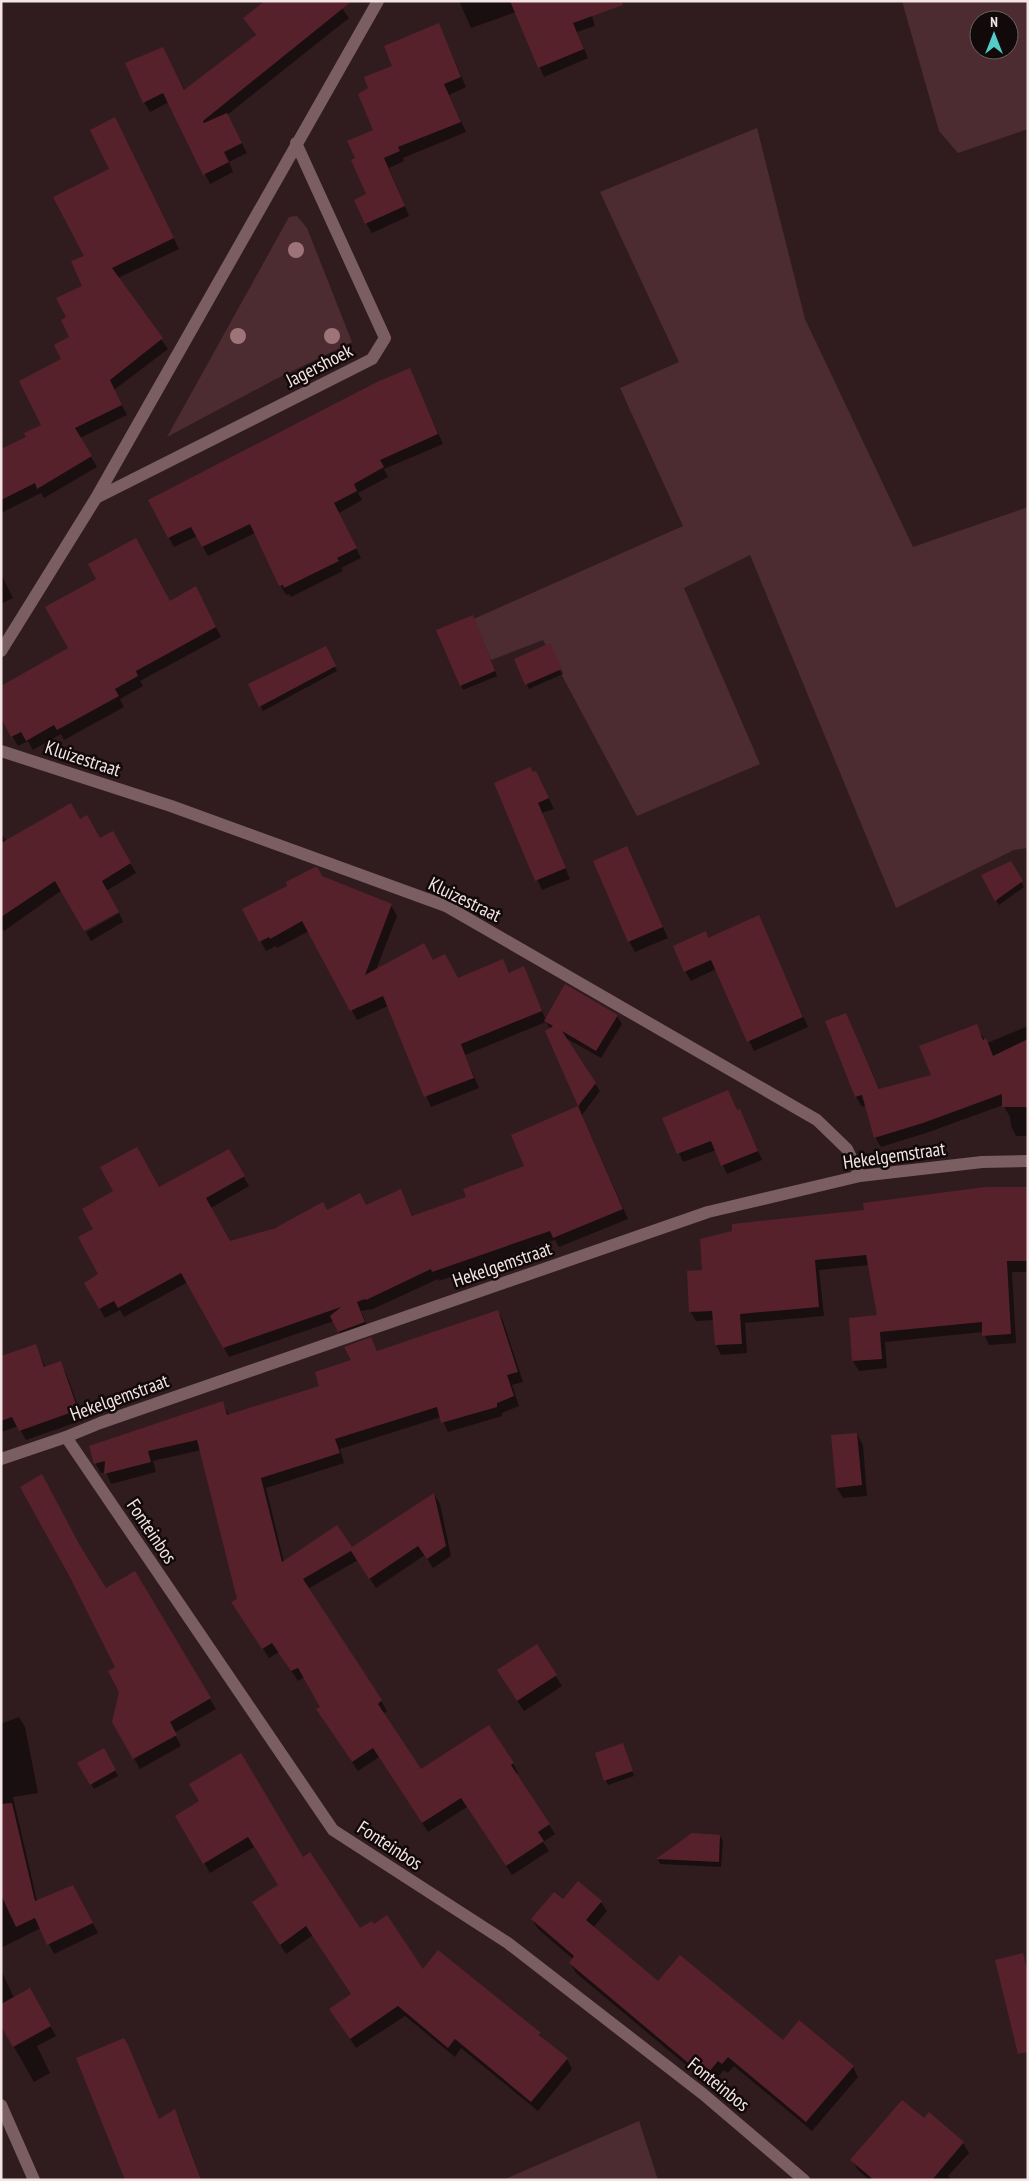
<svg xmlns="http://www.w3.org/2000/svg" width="1029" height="2181" font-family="'PT Sans Narrow',sans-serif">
<rect width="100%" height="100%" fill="#301c1e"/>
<path fill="#4c2c30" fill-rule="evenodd" d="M 902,1 L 1028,1 L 1028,129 L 958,153 L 939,131 ZM 979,20 L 1009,20 L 1009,50 L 979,50 Z
M 757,128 L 805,319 L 913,547 L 1028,507 L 1028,848 L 1014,850 L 896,908 L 750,555 L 684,588 L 760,764 L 637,816 L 543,640 L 491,660 L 469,621 L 683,526 L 620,388 L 679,362 L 600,192 Z
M 297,216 L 307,228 L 352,342 L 274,380 L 167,437 L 289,217 Z
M 639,2121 L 658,2180 L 503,2180 Z"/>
<path fill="#0007" d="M 337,1 L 349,18 L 227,115 L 247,153 L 229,162 L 233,172 L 210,184 L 169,102 L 150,112 L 144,102 L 168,59 L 185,91 L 256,36 L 245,19 Z
M 459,1 L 587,1 L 595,26 L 577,32 L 588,58 L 544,77 L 516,12 L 471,28 Z
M 439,25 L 466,87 L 449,95 L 466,132 L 403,158 L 404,161 L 389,168 L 409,216 L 372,233 L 366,223 L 368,195 L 357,159 L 374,130 L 370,88 Z
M 120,128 L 179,249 L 118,278 L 168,349 L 114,390 L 127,415 L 80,438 L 97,467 L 44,498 L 41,493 L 1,513 L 1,450 L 28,437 L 43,426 L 71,338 L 68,317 L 84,287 L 86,257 L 111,170 Z
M 409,369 L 443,444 L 384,469 L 388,477 L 358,493 L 362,500 L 339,513 L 361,558 L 341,568 L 343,571 L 291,597 L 289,594 L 286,595 L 281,586 L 255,533 L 208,556 L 197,536 L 174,547 L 149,501 Z
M 1,574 L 13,598 L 1,604 Z
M 201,598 L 221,637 L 140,681 L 143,686 L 120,699 L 124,707 L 64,740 L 61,734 L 33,750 L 28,741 L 18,746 L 12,736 L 169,602 Z
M 475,621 L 497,676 L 463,690 L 461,685 Z
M 325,648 L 337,671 L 263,711 L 249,685 Z
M 553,650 L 563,674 L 529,689 L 527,684 Z
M 541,782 L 554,809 L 542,813 L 570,879 L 542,890 L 496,784 Z
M 80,821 L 100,840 L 112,833 L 136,873 L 106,891 L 62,890 L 4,931 L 1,927 L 1,834 L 7,841 Z
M 627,848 L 668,938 L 635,952 L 629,941 Z
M 1010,863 L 1024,887 L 999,905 L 982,875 Z
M 322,878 L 391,905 L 397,916 L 376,970 L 433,962 L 458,980 L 503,961 L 510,974 L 523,968 L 546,1020 L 617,1016 L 622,1024 L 601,1058 L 564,1037 L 600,1091 L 582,1115 L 628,1219 L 559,1247 L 555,1240 L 439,1281 L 438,1279 L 373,1309 L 361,1311 L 370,1332 L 344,1341 L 334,1321 L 229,1357 L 188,1282 L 124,1317 L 120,1310 L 105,1318 L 85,1283 L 100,1275 L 159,1189 L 228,1150 L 249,1186 L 211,1208 L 230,1242 L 327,1211 L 366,1207 L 401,1190 L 413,1217 L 467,1197 L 525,1166 L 513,1136 L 580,1106 L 546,1031 L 550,1029 L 546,1022 L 465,1055 L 479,1088 L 431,1107 L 388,1006 L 357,1020 L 309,931 L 277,948 L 276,946 L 266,951 L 243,910 Z
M 119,913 L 123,922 L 91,941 L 86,932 Z
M 759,917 L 808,1027 L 754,1051 L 716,969 L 691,981 L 685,971 L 709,939 Z
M 845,1014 L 880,1090 L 932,1076 L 976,1026 L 987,1043 L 1028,1026 L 1028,1136 L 1016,1136 L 1011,1126 L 1010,1117 L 1003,1105 L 929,1132 L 881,1147 L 875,1137 L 866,1105 L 862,1107 L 856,1097 L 827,1022 Z
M 728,1091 L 737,1111 L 744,1119 L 762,1160 L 727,1174 L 716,1150 L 683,1162 L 663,1118 Z
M 1028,1188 L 1028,1272 L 1012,1272 L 1016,1343 L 989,1345 L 983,1332 L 885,1342 L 887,1368 L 859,1371 L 853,1361 L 850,1319 L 878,1316 L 869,1265 L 819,1270 L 824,1316 L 745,1323 L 747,1353 L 721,1355 L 716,1345 L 714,1320 L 696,1321 L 690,1311 L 703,1271 L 865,1211 Z
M 498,1311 L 503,1321 L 523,1382 L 512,1385 L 519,1406 L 502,1413 L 502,1416 L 448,1432 L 441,1417 L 340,1449 L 344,1463 L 266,1488 L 284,1562 L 351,1549 L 434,1494 L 440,1504 L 451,1556 L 433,1568 L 425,1555 L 376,1588 L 358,1560 L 308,1589 L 381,1701 L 387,1711 L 383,1714 L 421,1770 L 513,1763 L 518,1773 L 516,1775 L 555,1834 L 543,1842 L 549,1851 L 512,1875 L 467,1807 L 428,1832 L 379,1757 L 358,1771 L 323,1719 L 322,1707 L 304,1677 L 298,1681 L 279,1652 L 269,1658 L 239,1612 L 238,1599 L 201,1450 L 153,1461 L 156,1472 L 111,1484 L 106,1472 L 101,1473 L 95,1463 L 222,1402 L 229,1415 L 320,1386 L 352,1361 L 371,1339 L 378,1352 Z
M 35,1345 L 46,1368 L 60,1363 L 66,1373 L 83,1420 L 26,1440 L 18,1426 L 1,1432 L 1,1357 Z
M 857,1434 L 863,1445 L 867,1496 L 843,1498 L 837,1488 Z
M 22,1487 L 82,1551 L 105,1590 L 134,1573 L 216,1709 L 174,1733 L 181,1746 L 140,1769 L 113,1721 L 120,1691 L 117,1668 Z
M 536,1645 L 562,1686 L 524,1711 L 504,1681 Z
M 19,1717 L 25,1727 L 38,1793 L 13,1797 L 37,1901 L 78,1896 L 98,1933 L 54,1954 L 41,1928 L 1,1948 L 1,1724 Z
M 623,1744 L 634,1776 L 608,1785 L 605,1780 Z
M 103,1749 L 118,1776 L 94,1789 L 79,1763 Z
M 201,1802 L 303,1859 L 360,1930 L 423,1971 L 540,2034 L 543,2039 L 567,2059 L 572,2069 L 538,2111 L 461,2048 L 455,2057 L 405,2016 L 356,2048 L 337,2019 L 352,1995 L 313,1935 L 286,1954 L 260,1912 L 279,1886 L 254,1847 L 210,1873 L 177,1816 Z
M 692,1834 L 720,1836 L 723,1841 L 721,1867 L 660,1864 L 658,1860 Z
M 563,1901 L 601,1902 L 607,1911 L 593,1928 L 658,1983 L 783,2041 L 853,2067 L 858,2077 L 812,2131 L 734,2066 L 728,2073 L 724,2070 L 711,2086 L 576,1973 L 570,1963 L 573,1959 L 538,1929 L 532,1919 Z
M 1,1970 L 14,1998 L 29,1989 L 56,2036 L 37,2046 L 50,2073 L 34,2082 L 1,2024 Z
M 127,2046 L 159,2120 L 175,2111 L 180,2121 L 201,2180 L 127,2180 Z
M 924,2120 L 963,2143 L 969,2153 L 948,2176 L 952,2180 L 869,2180 L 858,2170 L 852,2160 Z"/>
<path fill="#57212b" d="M 265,1 L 352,1 L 203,121 L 204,123 L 227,113 L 242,143 L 224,152 L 229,162 L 203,175 L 163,93 L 143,103 L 125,63 L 163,47 L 184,90 L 256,35 L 243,18 Z
M 510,1 L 622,1 L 623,5 L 573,23 L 584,49 L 538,68 Z
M 439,23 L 461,77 L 444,84 L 461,122 L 398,147 L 400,151 L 384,158 L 405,206 L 365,224 L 354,200 L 366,194 L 351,160 L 355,158 L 347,141 L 373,130 L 358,94 L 368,88 L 364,77 L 392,66 L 384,46 Z
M 115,117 L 174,238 L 112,268 L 163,338 L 110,380 L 122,405 L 75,428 L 92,456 L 37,489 L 35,483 L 1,500 L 1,449 L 26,437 L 24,433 L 41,425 L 19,381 L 61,359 L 54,345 L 69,337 L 61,320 L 66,317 L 56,298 L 82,286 L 71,261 L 84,256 L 53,197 L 109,169 L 90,130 Z
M 410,368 L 438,434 L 380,460 L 384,467 L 354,484 L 357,491 L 334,503 L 357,548 L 337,558 L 339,561 L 284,588 L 283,585 L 279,586 L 250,524 L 202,547 L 191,527 L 168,538 L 148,500 L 377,382 Z
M 136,538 L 170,601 L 196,586 L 216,627 L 136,671 L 138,676 L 115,689 L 119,696 L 57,730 L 54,725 L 26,741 L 21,732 L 11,737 L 1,718 L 1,686 L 68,648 L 45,607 L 96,579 L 88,564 Z
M 473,615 L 495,671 L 460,686 L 436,630 Z
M 550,643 L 562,669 L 525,685 L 514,659 Z
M 326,646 L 336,666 L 259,707 L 248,684 Z
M 530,767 L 533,772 L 536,771 L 549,798 L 538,803 L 566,868 L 535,881 L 494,783 Z
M 71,803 L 80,819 L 87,815 L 100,838 L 113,831 L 131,863 L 102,881 L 119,912 L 84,931 L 55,881 L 1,917 L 1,843 Z
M 627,846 L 663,927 L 628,942 L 593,861 Z
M 1011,861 L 1023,881 L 995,901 L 981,875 Z
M 315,867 L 318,868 L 322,876 L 392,904 L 365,975 L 424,943 L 433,960 L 445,954 L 458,978 L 503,959 L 509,973 L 524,966 L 542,1011 L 461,1044 L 474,1078 L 424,1097 L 383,996 L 350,1011 L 302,921 L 270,939 L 269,937 L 259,942 L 242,909 L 287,886 L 286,882 Z
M 759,915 L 803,1017 L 747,1042 L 711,960 L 684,972 L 673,946 L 706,931 L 708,938 Z
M 565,984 L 618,1015 L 596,1051 L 562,1031 L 596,1083 L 578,1106 L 545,1031 L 553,1026 L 544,1021 Z
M 846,1013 L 879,1089 L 931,1075 L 919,1046 L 977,1024 L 983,1040 L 986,1038 L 993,1056 L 1028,1039 L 1028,1107 L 1002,1107 L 1002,1094 L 923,1123 L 874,1138 L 862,1095 L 855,1097 L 825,1021 Z
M 728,1090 L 737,1110 L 740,1109 L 758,1151 L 721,1166 L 711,1141 L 677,1154 L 662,1118 Z
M 578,1106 L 623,1209 L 553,1238 L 550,1231 L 432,1272 L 431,1269 L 366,1300 L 365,1299 L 357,1302 L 365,1322 L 338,1332 L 330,1316 L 341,1307 L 223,1348 L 181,1273 L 118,1308 L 114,1301 L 99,1309 L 84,1283 L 98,1274 L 78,1237 L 93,1229 L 82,1209 L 113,1191 L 100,1167 L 137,1147 L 159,1187 L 229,1149 L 245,1176 L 206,1198 L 230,1241 L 275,1228 L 323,1202 L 327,1210 L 360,1193 L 366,1205 L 401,1189 L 412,1216 L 466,1197 L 463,1189 L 524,1166 L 511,1135 Z
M 985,1187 L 1028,1187 L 1028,1261 L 1007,1261 L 1011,1334 L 982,1336 L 982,1322 L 880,1332 L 882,1359 L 852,1361 L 849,1318 L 877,1315 L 866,1255 L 815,1260 L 819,1307 L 740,1314 L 742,1344 L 715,1345 L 712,1311 L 689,1312 L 687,1271 L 702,1270 L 700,1239 L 732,1231 L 732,1224 L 864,1210 L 863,1203 Z
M 498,1310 L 518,1372 L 507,1375 L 514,1396 L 497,1403 L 497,1407 L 441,1423 L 437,1407 L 335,1439 L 340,1453 L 261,1478 L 282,1562 L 337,1525 L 352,1547 L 434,1493 L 446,1546 L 427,1559 L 418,1546 L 369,1579 L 351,1551 L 303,1579 L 382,1700 L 378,1704 L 421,1769 L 489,1725 L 514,1763 L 511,1765 L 550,1824 L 538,1832 L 544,1841 L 506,1866 L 461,1798 L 422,1823 L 373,1748 L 352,1762 L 316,1709 L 320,1707 L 298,1668 L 291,1671 L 272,1643 L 262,1649 L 231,1602 L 237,1599 L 197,1440 L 148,1451 L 151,1462 L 104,1474 L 105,1461 L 94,1464 L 89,1446 L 223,1401 L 227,1415 L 319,1386 L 315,1372 L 351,1360 L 344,1347 L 371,1337 L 377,1351 Z
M 36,1344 L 44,1367 L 61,1361 L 78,1410 L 19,1431 L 12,1417 L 1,1421 L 1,1356 Z
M 857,1433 L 862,1485 L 836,1488 L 831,1435 Z
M 42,1474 L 79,1544 L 106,1588 L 135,1571 L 211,1698 L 170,1722 L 177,1735 L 133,1759 L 112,1722 L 119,1692 L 108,1671 L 115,1667 L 68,1574 L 20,1487 Z
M 537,1644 L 557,1675 L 517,1701 L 497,1670 Z
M 623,1743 L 633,1771 L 604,1781 L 595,1753 Z
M 104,1748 L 116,1770 L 90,1785 L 77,1763 Z
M 241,1753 L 303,1857 L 310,1852 L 360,1928 L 372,1921 L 374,1924 L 387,1915 L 423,1969 L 438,1950 L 541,2033 L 539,2035 L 568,2058 L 531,2102 L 455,2039 L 448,2048 L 398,2006 L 350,2039 L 329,2009 L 351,1994 L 306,1926 L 280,1945 L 252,1902 L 278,1885 L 248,1837 L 203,1864 L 175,1816 L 199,1801 L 189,1784 Z
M 12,1803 L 35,1901 L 73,1885 L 93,1923 L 47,1945 L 35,1918 L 16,1927 L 1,1895 L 1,1804 Z
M 692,1833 L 720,1835 L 719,1862 L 656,1859 Z
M 578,1881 L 602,1901 L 586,1920 L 658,1981 L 680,1955 L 783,2040 L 799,2020 L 854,2066 L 806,2122 L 728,2057 L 722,2064 L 718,2061 L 705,2077 L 569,1963 L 574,1956 L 531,1919 L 554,1892 L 563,1899 Z
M 1023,1953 L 1028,1973 L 1028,2052 L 1018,2054 L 995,1960 Z
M 30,1988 L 51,2026 L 13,2047 L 1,2026 L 1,2004 Z
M 124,2038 L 128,2045 L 159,2119 L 175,2109 L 201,2180 L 125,2180 L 76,2058 Z
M 902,2100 L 924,2118 L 929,2112 L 964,2142 L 932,2180 L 874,2180 L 850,2160 Z"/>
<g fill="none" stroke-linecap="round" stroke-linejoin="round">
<path stroke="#7a5e61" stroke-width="12" d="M 96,498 L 372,359 L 385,338 L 296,143
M 1,651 L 96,498 L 378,1
M 1,751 L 171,806 L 446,906 L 817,1120 L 847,1149 L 860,1176
M 66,1437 L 333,1830 L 508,1943 L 703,2094 L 804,2180
M 1,1459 L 66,1437 L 100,1423 L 708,1212 L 860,1176 L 982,1162 L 1028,1161
M 1,2105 L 34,2180"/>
</g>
<g fill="#9d7579">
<circle cx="296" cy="250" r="8"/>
<circle cx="238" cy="336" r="8"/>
<circle cx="332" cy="336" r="8"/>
</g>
<g text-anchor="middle" stroke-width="5" stroke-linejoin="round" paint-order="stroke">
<g font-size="19" fill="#f3e4e5" stroke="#12090a">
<text transform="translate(319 365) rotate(-27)" y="7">Jagershoek</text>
<text transform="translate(83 758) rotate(18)" y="7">Kluizestraat</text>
<text transform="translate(465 899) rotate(26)" y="7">Kluizestraat</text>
<text transform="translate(894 1155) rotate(-8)" y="7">Hekelgemstraat</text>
<text transform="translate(502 1264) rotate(-19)" y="7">Hekelgemstraat</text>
<text transform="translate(119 1397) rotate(-20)" y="7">Hekelgemstraat</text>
<text transform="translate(152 1531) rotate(56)" y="7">Fonteinbos</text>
<text transform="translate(390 1845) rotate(33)" y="7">Fonteinbos</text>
<text transform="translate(719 2084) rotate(39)" y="7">Fonteinbos</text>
</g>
</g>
<rect width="1029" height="2181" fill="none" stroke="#f3e4e5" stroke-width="5"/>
<g transform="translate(994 35)"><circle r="24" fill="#12090a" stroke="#6c6162"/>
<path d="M0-4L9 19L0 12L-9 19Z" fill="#54cdc8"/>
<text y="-8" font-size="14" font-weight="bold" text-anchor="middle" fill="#f3e4e5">N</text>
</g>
</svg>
